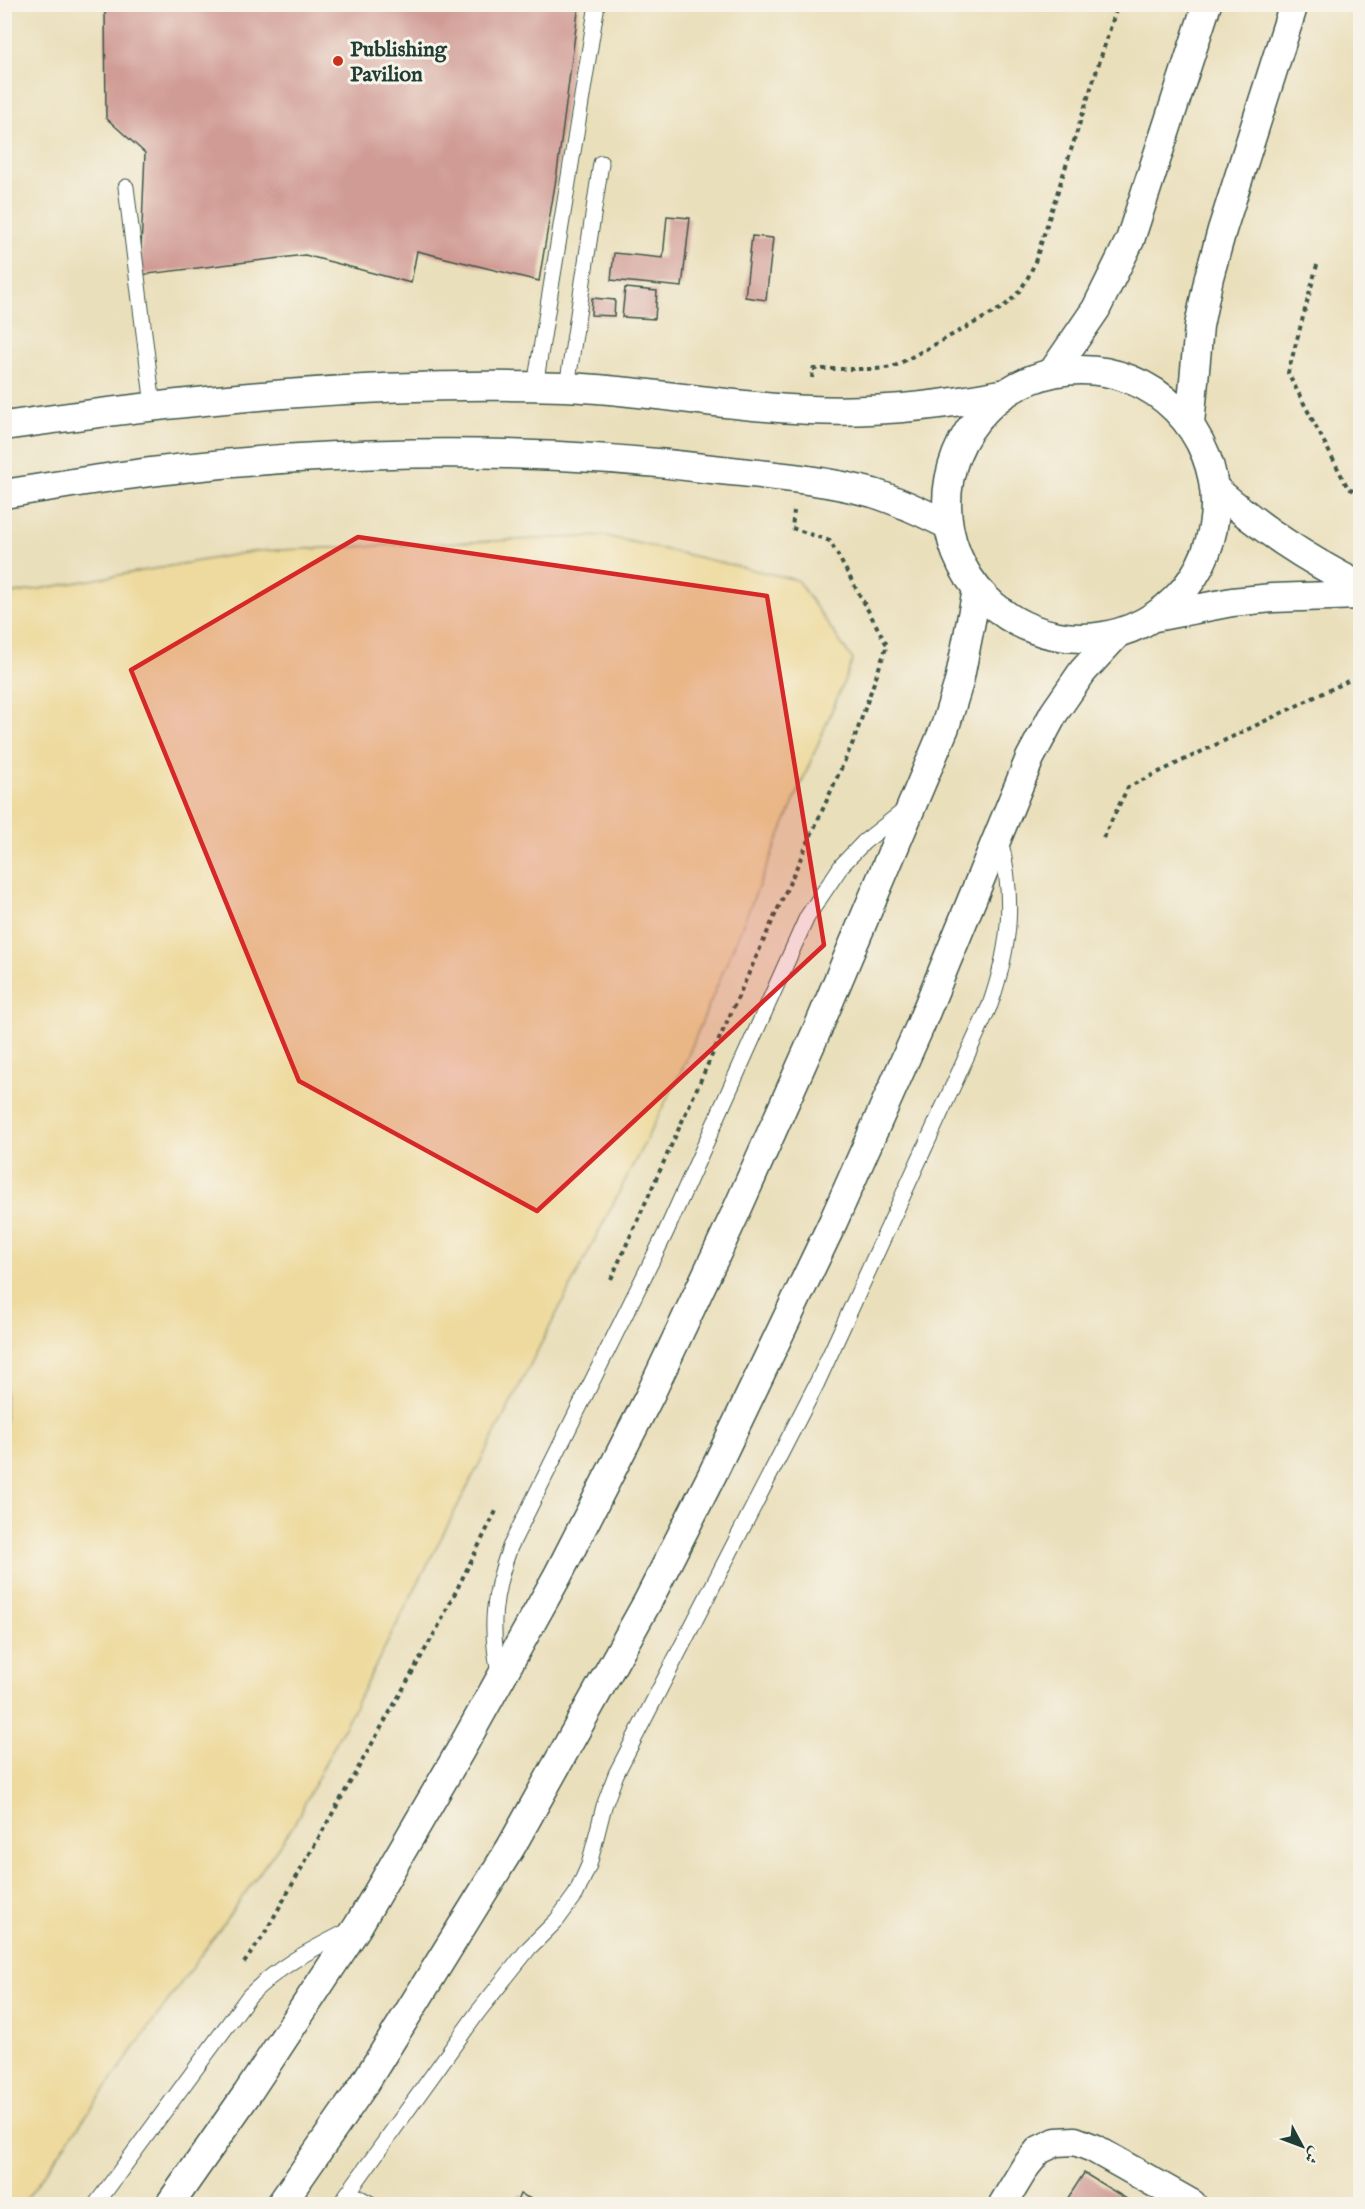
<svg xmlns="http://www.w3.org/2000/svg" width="1365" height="2209" font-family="'IM FELL English',Amiri,serif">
<rect width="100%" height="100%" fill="#f7f3e8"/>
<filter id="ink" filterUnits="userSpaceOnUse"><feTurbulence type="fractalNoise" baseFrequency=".0167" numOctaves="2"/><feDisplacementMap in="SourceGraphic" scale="12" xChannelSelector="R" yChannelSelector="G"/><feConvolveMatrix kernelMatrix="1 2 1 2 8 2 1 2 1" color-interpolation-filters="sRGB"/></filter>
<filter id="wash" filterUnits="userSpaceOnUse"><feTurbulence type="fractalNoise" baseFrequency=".008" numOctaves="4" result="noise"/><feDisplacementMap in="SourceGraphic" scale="24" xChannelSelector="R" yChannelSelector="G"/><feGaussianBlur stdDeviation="1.35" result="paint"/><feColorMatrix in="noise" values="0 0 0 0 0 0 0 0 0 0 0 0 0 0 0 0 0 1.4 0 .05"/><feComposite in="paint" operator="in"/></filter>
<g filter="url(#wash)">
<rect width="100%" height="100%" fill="#eadfbb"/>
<path fill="#eeda9e" stroke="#868c69" stroke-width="1.5" d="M 606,536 L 797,580 L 853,660 L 682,1070 L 293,1826 L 23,2204 L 5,2204 L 5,595 L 256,551 Z"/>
<g id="blocks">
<path fill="#d09b94" d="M 105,4 L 579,4 L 557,173 L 539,281 L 417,251 L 411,283 L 305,255 L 140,275 L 145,153 L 106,118 Z
M 667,216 L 690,218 L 682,287 L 611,280 L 614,253 L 663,258 Z
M 752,236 L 773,238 L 766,300 L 745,297 Z
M 625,288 L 657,291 L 655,319 L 622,317 Z
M 592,298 L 615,300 L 614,316 L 591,315 Z
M 1084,2173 L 1135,2204 L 1064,2204 Z
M 520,2194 L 542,2204 L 516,2204 Z"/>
</g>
</g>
<g filter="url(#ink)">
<use href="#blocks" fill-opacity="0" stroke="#3d5548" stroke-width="1.5"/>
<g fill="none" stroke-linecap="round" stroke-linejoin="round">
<g stroke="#3d5548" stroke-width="17">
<path id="service" d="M 126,187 L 153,406
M 535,386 L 597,4
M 567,387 L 601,163
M 500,1677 C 489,1629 493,1593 510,1547 L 665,1234 L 807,917 L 842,865 L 864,842 L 906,809
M 349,2192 L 371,2204
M 96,2204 L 249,1996 C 281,1964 311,1950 350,1930
M 340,2204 L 478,2012 L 529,1948 L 557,1920 L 576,1894 L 589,1865 L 604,1806 L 616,1774 L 817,1383 L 990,1005 C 1010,947 1015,900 1000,839"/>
</g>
<g stroke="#3d5548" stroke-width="31">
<path id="minor" d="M947 504a134 134 0 1 1 268 0a134 134 0 1 1-268 0Z
M 1052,373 L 1096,309 L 1130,240 L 1207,4
M 1190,424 L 1199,326 L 1209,277 L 1222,230 L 1294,4
M 4,426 C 190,399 376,381 564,387 C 646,390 728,407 810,410 C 877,413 941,406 1006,393
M 1214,488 C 1263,530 1303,557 1360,586
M 4,494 C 41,488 77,482 113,477 C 309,449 516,445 712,469 C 766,475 821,479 873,493 C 899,501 924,513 948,525
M 1155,617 L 1232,602 L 1272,598 L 1360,595
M 170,2204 L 247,2094 L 358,1926 L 460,1751 L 558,1575 L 650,1395 L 736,1212 L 818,1028 L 945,727 L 959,682 L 977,590
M 281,2204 L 363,2086 L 511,1847 L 648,1601 L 712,1475 L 833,1222 L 920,1026 L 1030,758 L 1054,713 L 1083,671 L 1118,633
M 1003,2204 L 1026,2166 L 1039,2150 L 1056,2142 L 1075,2141 L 1093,2148 L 1192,2204"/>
</g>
<path stroke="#3d5548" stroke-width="4" stroke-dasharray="4.5 4.5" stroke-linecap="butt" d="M 1317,265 L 1288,373 L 1348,488 L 1360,493
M 812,378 L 813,369 L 876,369 L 893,367 L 1000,309 C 1018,296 1028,281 1036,259 L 1118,4
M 1103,838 L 1128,787 L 1348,681
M 611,1279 L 854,740 L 887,645 L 830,541 L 792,528 L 794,511
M 244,1963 L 262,1938 L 438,1627 L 496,1511"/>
<use href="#service" stroke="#fff" stroke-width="15"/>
<use href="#minor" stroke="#fff" stroke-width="28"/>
</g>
</g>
<path fill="#d62828" fill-opacity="0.2" stroke="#d62828" stroke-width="4.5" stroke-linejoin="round" d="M 358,537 L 767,596 L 824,945 L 537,1211 L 299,1081 L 131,670 Z"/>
<circle fill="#c8321e" stroke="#f7f3e8" stroke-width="2" cx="338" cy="61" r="6"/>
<g text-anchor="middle" stroke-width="6" stroke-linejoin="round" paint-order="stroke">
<g font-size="22" font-weight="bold" fill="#1f3d34" stroke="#f7f3e8" text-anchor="start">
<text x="350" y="56">Publishing<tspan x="350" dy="25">Pavilion</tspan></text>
</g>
</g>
<rect width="1365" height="2209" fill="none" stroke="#f7f3e8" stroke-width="24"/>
<g transform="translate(1302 2146) rotate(131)" stroke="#f7f3e8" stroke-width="4.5" paint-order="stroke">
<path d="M0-4.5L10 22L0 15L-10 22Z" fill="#1f3d34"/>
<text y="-9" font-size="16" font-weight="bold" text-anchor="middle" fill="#1f3d34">ش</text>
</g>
</svg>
